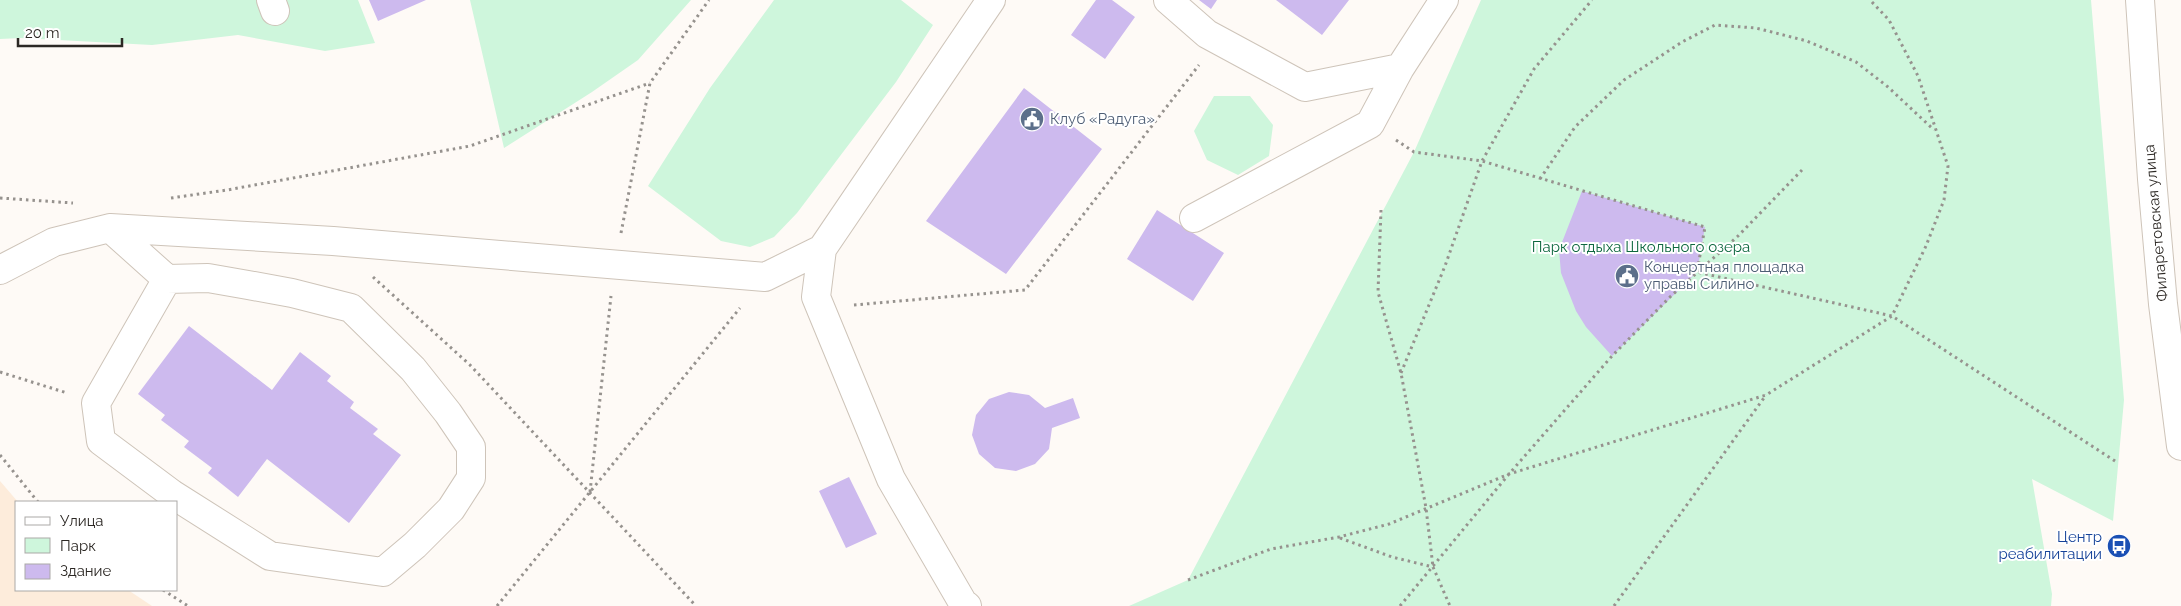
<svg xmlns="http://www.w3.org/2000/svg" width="2181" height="606" font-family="Raleway,sans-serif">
<rect width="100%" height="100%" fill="#fefaf6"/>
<path fill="#fdecdb" d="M 0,481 L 18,502 L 16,502 L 16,590 L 128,590 L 152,606 L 0,606 Z"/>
<path fill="#cef6dc" d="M 0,0 L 358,0 L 375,43 L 325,51 L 238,35 L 152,45 L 21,38 L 0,39 Z
M 470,0 L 691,0 L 638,60 L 592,92 L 504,148 Z
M 774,0 L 901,0 L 933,25 L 896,82 L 797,213 L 774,237 L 750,247 L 721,241 L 648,186 L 710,88 Z
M 1481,0 L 2091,0 L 2124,400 L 2113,521 L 2032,479 L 2052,594 L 2051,606 L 1129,606 L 1188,580 L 1414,152 Z
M 1214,96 L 1250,96 L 1273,125 L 1269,156 L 1238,175 L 1207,160 L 1194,131 Z"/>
<path fill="#cdbaee" d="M 369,0 L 426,0 L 378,21 Z
M 1096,0 L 1112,0 L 1135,17 L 1105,59 L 1071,35 Z
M 1199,0 L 1217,0 L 1211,9 Z
M 1276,0 L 1349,0 L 1322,35 Z
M 1024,88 L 1102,149 L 1006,274 L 926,221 Z
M 1582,191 L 1705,227 L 1697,272 L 1612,356 L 1586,327 L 1576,311 L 1561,273 L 1559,250 Z
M 1157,210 L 1224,253 L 1193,301 L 1127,259 Z
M 189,326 L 272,390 L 300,352 L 331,376 L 327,381 L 354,402 L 350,408 L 378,429 L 373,434 L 401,455 L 349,523 L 267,459 L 238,497 L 208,473 L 212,468 L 184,447 L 189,441 L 161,420 L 165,415 L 138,394 Z
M 1009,392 L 1029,395 L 1045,408 L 1073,398 L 1080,418 L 1052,428 L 1049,449 L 1035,464 L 1016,471 L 995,468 L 979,454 L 972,435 L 976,415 L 989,399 Z
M 849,477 L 877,534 L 846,548 L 819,491 Z"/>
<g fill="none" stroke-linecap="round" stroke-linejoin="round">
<g stroke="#cec4b9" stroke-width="30">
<path id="minor" d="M 271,0 L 275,11
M 1168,0 L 1207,34 L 1305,87 L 1400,68 L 1444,0
M 2140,0 L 2152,179 L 2163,304 L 2181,446
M 1194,218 L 1370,124 L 1400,68
M 110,228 L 167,279 L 208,278 L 248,285 L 292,293 L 351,308 L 413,369 L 448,413 L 471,447 L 471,478 L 451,509 L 415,545 L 383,572 L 270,556 L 172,494 L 101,441 L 96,403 L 167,279
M 822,249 L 816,297 L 891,479 L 963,603 L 967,606
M 0,270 L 54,242 L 110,228 L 333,241 L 765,277 L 822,249 L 991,0"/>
</g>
<path stroke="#96928e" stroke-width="3" stroke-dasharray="2.5 4" stroke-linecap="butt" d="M 1396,140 L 1414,152 L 1482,161 L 1705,227 L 1697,272 L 1892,316 L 2118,463
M 1540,179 L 1575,127 L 1624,80 L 1682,42 L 1715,25 L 1756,28 L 1807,41 L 1856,62 L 1888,87 L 1934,130
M 0,198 L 73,203
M 171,198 L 227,190 L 470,146 L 650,83
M 1381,210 L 1378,292 L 1401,373 L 1426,508 L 1433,567
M 621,233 L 650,83 L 709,0
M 373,277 L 470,365 L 696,606
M 854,305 L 1025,290 L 1199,65
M 0,372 L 67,393
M 1401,373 L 1445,266 L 1482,161 L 1534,69 L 1592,0
M 0,455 L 38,502
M 590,492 L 611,296
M 1340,538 L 1392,557 L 1433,567 L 1450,606
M 1188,580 L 1271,549 L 1339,537 L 1389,524 L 1509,474 L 1766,395 L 1892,316 L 1926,246 L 1944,200 L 1948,166 L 1918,76 L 1889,20 L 1870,0
M 163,590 L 188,606
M 497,606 L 740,308
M 1400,606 L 1509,474 L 1612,356 L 1671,296 L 1738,236 L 1802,170
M 1614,606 L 1766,395"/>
<use href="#minor" stroke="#fff" stroke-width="28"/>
</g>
<defs>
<g id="civic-disc" transform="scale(1.25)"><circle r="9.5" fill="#5c6f8a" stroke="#fff"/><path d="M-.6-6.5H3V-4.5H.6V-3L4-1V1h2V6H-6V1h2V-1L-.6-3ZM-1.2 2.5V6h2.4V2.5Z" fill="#fff"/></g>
<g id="bus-disc" transform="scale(1.25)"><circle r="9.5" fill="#1a4fb4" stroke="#fff"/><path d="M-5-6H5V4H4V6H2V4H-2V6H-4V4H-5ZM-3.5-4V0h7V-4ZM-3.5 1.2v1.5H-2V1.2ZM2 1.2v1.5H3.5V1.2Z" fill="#fff"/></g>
</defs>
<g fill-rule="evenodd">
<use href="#civic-disc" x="1032" y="119"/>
<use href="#civic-disc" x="1627" y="276"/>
<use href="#bus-disc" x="2119" y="546"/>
</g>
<g text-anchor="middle" stroke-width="4" stroke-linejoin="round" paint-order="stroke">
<g font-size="15" fill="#4e5e75" stroke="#fff" text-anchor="start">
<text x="1050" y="124">Клуб «Радуга»</text>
<text x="1644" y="272">Концертная площадка<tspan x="1644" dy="17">управы Силино</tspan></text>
</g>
<g font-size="15" fill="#2c2824" stroke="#fff">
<text transform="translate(2156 223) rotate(-95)" y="5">Филаретовская улица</text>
</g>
<g font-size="15" fill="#0e683f" stroke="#fff">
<text x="1641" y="252">Парк отдыха Школьного озера</text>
</g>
<g font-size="15" fill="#164399" stroke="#fff" text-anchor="end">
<text x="2102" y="542">Центр<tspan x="2102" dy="17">реабилитации</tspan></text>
</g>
</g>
<rect x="15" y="501" width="162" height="90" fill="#ffffff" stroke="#aba9a7"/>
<rect x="25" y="517" width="25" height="8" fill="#ffffff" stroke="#aba9a7"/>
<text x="60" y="526" font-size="15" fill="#2c2824">Улица</text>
<rect x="25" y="538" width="25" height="15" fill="#cef6dc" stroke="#aba9a7"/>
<text x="60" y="551" font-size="15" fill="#2c2824">Парк</text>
<rect x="25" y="564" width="25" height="15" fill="#cdbaee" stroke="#aba9a7"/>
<text x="60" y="576" font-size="15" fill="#2c2824">Здание</text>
<path d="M18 38v8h104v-8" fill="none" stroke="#2c2824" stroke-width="2.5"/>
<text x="25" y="38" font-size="15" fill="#2c2824" stroke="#ffffff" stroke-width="4" paint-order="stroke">20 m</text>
</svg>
